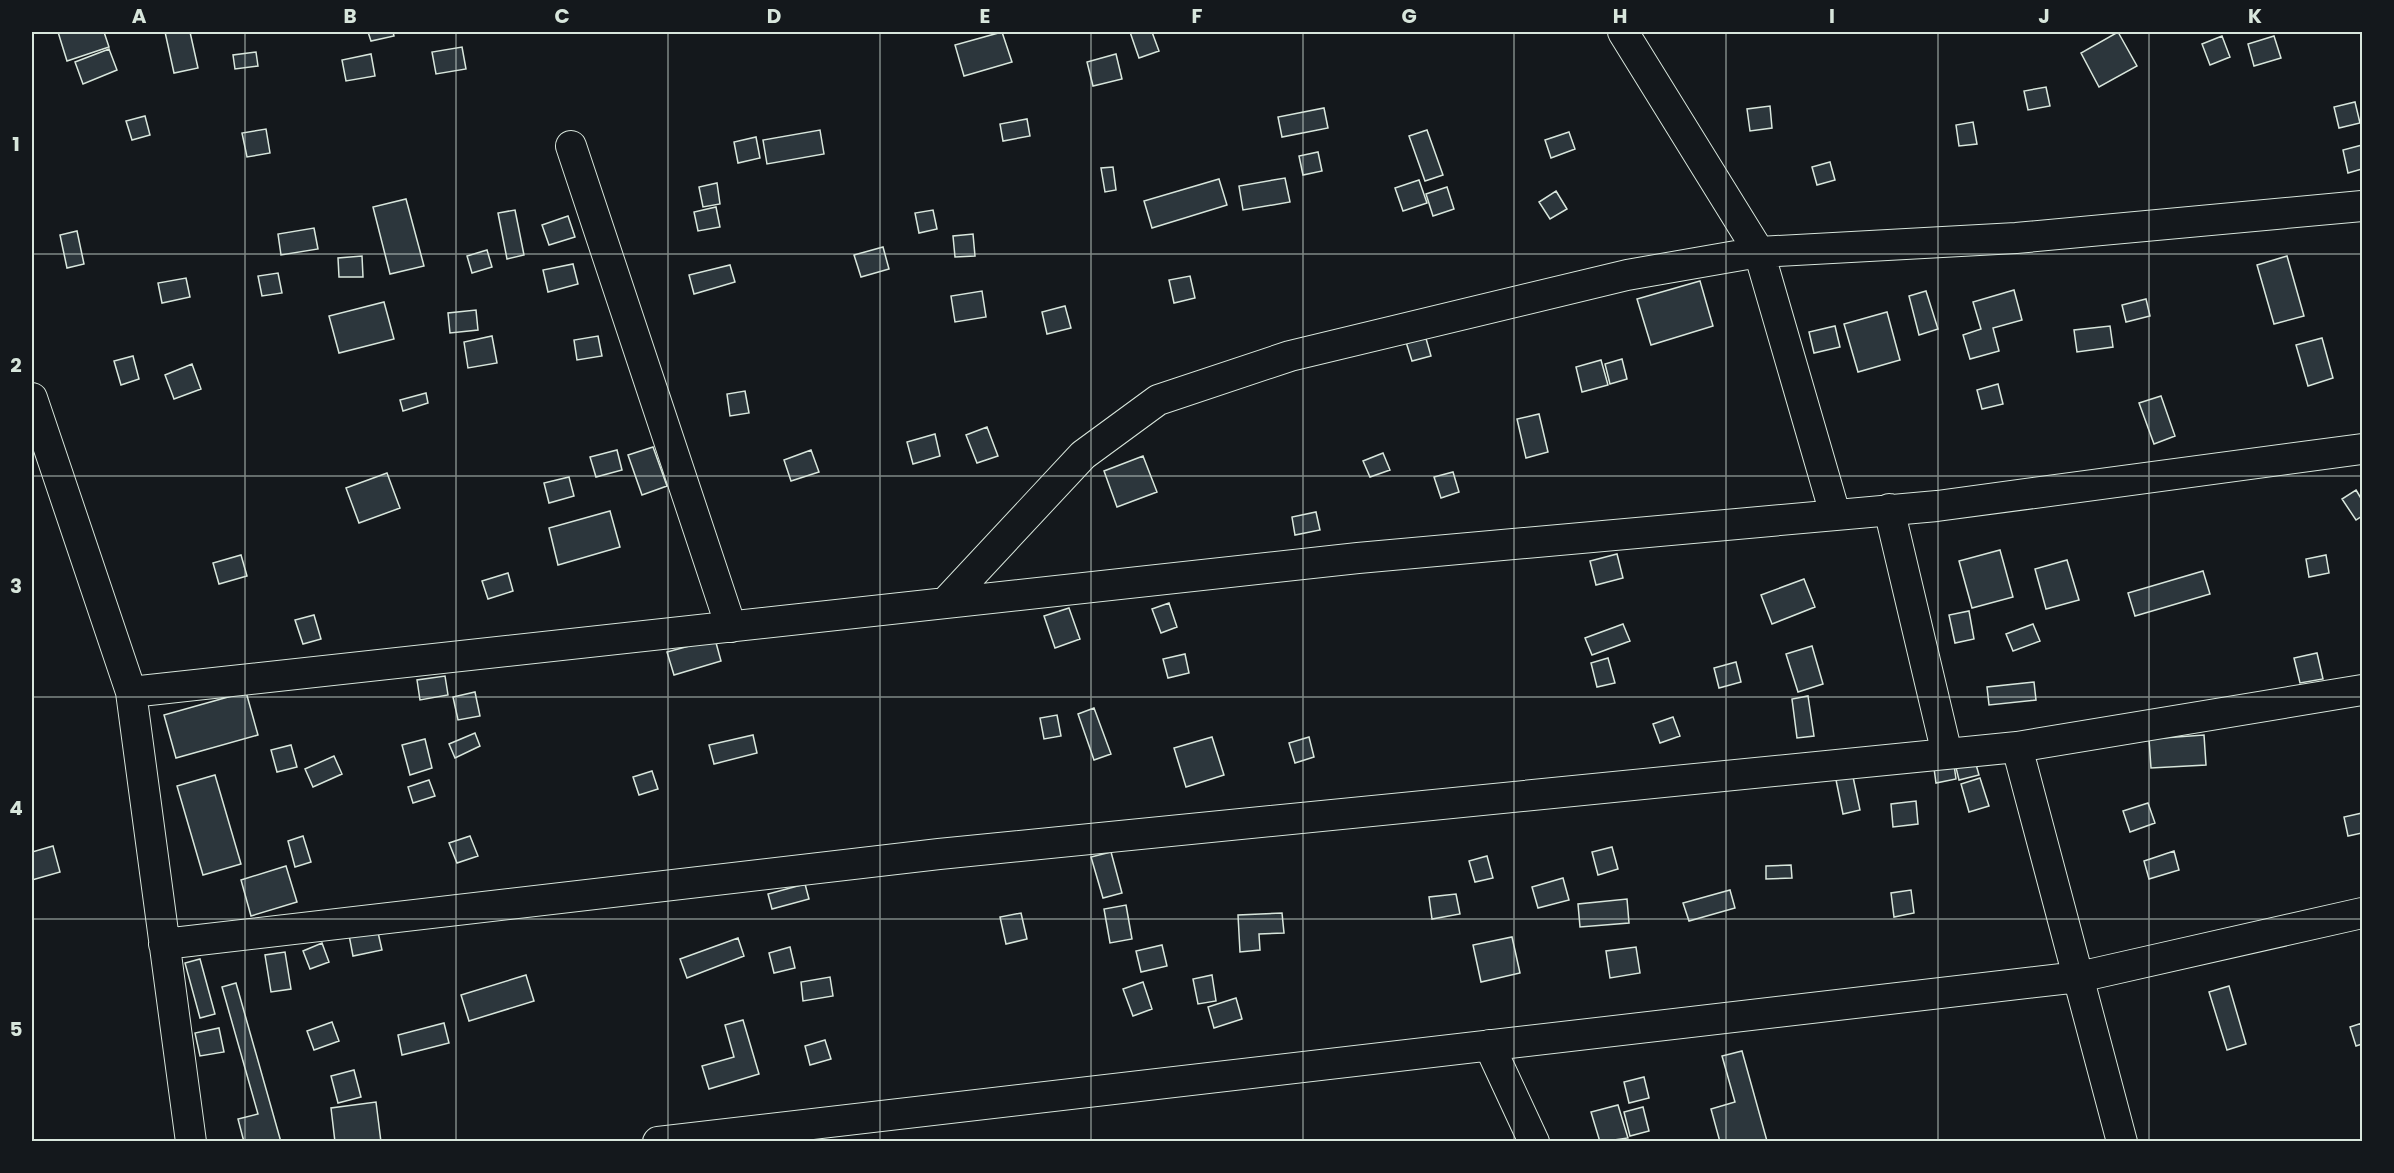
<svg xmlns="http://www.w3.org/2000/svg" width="2394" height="1173" font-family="Poppins,sans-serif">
<rect width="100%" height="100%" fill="#14181c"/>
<path fill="#2c363c" stroke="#d8e6dc" stroke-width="1.5" d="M 58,32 L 104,32 L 109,47 L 67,61 Z
M 165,32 L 190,32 L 198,68 L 174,73 Z
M 368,32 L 393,32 L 394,36 L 371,41 Z
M 1002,32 L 1012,62 L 964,76 L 955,45 Z
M 1130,32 L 1152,32 L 1159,51 L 1139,58 Z
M 2118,32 L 2137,66 L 2099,87 L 2081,53 Z
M 2222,36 L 2230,57 L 2210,65 L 2202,44 Z
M 2274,36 L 2281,58 L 2254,66 L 2248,44 Z
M 462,47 L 466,69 L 436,74 L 432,52 Z
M 109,49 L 117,70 L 83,84 L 75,62 Z
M 256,52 L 258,66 L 235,69 L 233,55 Z
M 371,54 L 375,76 L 346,81 L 342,60 Z
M 1116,54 L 1122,79 L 1093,86 L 1087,62 Z
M 2046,87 L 2050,106 L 2028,110 L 2024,91 Z
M 2355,102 L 2360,123 L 2339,128 L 2334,107 Z
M 1770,106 L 1772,128 L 1750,131 L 1747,109 Z
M 1324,108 L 1328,128 L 1282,137 L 1278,117 Z
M 145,116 L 150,135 L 132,140 L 126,121 Z
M 1027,119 L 1030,136 L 1003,141 L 1000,124 Z
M 1973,122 L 1977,144 L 1959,146 L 1956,125 Z
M 266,129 L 270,153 L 247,157 L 242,133 Z
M 820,130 L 824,154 L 767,164 L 763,140 Z
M 1427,130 L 1443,175 L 1425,181 L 1409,136 Z
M 1569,132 L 1575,149 L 1551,158 L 1545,140 Z
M 756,137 L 760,158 L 738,163 L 734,142 Z
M 2362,145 L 2362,169 L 2348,173 L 2343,150 Z
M 1318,152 L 1322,171 L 1303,175 L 1299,156 Z
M 1830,162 L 1835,180 L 1817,185 L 1812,167 Z
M 1113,167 L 1116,190 L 1105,192 L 1101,168 Z
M 1285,178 L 1290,202 L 1243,210 L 1239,186 Z
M 1219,179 L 1227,205 L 1152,228 L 1144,201 Z
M 1419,180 L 1427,203 L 1403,211 L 1395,188 Z
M 717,183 L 720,204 L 703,207 L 699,187 Z
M 1447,187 L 1454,209 L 1433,216 L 1426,194 Z
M 1556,191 L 1567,209 L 1550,219 L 1539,202 Z
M 406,199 L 424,266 L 390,274 L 373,207 Z
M 716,207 L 720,227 L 698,231 L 694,212 Z
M 515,210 L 524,255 L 507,259 L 498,213 Z
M 933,210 L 937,229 L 919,233 L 915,213 Z
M 568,216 L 575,237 L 549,245 L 542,225 Z
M 314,228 L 318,249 L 281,255 L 278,234 Z
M 77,231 L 84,264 L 67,268 L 60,235 Z
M 973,234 L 975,256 L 955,257 L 953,236 Z
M 883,247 L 889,269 L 861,277 L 854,255 Z
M 487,250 L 492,267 L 472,273 L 467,256 Z
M 362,256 L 363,277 L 339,277 L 338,258 Z
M 2287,256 L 2304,316 L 2274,324 L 2257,265 Z
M 573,264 L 578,284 L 548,292 L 543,270 Z
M 730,265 L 735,282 L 694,294 L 689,275 Z
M 278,273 L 282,293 L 262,296 L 258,276 Z
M 1190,276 L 1195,298 L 1174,303 L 1169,280 Z
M 186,278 L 190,297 L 162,303 L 158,283 Z
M 1700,281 L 1713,326 L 1651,345 L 1637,299 Z
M 2014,290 L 2022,320 L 1993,328 L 1999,351 L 1970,359 L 1963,335 L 1981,329 L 1973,302 Z
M 982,291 L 986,317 L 955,322 L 951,296 Z
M 1926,291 L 1938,329 L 1919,335 L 1909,296 Z
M 2146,299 L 2150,316 L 2126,322 L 2122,305 Z
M 384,302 L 394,339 L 339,353 L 329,316 Z
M 1065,306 L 1071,328 L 1047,334 L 1042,312 Z
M 476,310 L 478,330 L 450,333 L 448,313 Z
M 1887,312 L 1900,360 L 1858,372 L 1844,324 Z
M 1835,326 L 1840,347 L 1814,353 L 1809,332 Z
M 2110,326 L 2113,347 L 2077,352 L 2074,330 Z
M 1425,335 L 1431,356 L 1412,361 L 1406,342 Z
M 492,336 L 497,363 L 468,368 L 464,342 Z
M 598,336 L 602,356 L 577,360 L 574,340 Z
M 2322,338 L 2333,378 L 2308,386 L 2296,345 Z
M 133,356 L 139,379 L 121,385 L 114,361 Z
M 1622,359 L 1627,379 L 1610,384 L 1605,364 Z
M 1601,360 L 1608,385 L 1582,392 L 1576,367 Z
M 192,364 L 201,389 L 174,399 L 165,375 Z
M 1998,384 L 2003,404 L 1982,409 L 1977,390 Z
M 745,391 L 749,413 L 730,416 L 727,394 Z
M 426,393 L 428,403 L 403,411 L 400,400 Z
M 2161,396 L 2175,436 L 2154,444 L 2139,403 Z
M 1539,414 L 1548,452 L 1526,458 L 1517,419 Z
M 987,427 L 998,456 L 977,463 L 966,435 Z
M 935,434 L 940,456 L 913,464 L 907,442 Z
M 653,447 L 667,486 L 642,495 L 628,455 Z
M 617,450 L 622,470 L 596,477 L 590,457 Z
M 811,450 L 819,472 L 791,481 L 784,460 Z
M 1383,453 L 1390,470 L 1370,477 L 1363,461 Z
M 1143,456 L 1157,492 L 1117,507 L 1104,471 Z
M 1453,472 L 1459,492 L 1441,498 L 1434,477 Z
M 387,473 L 400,508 L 359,523 L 346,488 Z
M 569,477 L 574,496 L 549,503 L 544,483 Z
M 2356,490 L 2362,500 L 2362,516 L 2356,520 L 2342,499 Z
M 610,511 L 620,547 L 558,565 L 549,528 Z
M 1316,512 L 1320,530 L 1295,535 L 1292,517 Z
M 2000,550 L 2013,597 L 1972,608 L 1959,561 Z
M 1617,554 L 1623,578 L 1596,585 L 1590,561 Z
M 241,555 L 247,576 L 219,584 L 213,563 Z
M 2326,555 L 2329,573 L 2309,577 L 2306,559 Z
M 2067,560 L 2079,600 L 2046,609 L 2035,569 Z
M 2203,571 L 2210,594 L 2135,616 L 2128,593 Z
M 508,573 L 513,591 L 488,599 L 482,581 Z
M 1804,579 L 1815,607 L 1772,624 L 1761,595 Z
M 1169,603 L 1177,627 L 1161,633 L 1152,609 Z
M 1069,608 L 1080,639 L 1055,648 L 1044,616 Z
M 1969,611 L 1974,639 L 1955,643 L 1949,615 Z
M 314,615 L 321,639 L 303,644 L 295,620 Z
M 1623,624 L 1630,641 L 1592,655 L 1585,638 Z
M 2033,624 L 2040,641 L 2013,651 L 2006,634 Z
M 715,639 L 721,661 L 674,675 L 667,652 Z
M 1812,646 L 1823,684 L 1798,692 L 1786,654 Z
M 2317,653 L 2323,679 L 2300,683 L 2294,658 Z
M 1185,654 L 1189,673 L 1168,678 L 1163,659 Z
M 1608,658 L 1615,683 L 1597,687 L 1591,663 Z
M 1736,662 L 1741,682 L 1719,688 L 1714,668 Z
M 445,676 L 448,695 L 420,700 L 417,680 Z
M 2034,682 L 2036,700 L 1989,705 L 1987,687 Z
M 246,692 L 258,735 L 176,758 L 164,715 Z
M 475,692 L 480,716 L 458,720 L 453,697 Z
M 1808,696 L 1814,736 L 1797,738 L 1792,699 Z
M 1094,708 L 1111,754 L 1094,760 L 1078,714 Z
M 1057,715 L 1061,736 L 1044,739 L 1040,718 Z
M 1673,717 L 1680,736 L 1660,743 L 1653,724 Z
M 475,733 L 480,746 L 455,758 L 449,744 Z
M 753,735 L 757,753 L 714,764 L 709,745 Z
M 2204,735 L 2206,765 L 2151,768 L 2149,739 Z
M 1212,737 L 1224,775 L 1186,787 L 1174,748 Z
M 1309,737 L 1314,757 L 1295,763 L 1289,743 Z
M 425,739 L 432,768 L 410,775 L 402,745 Z
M 291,745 L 297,767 L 277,772 L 271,750 Z
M 1973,754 L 1979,775 L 1959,780 L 1954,759 Z
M 334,756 L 342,774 L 313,787 L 305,769 Z
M 1953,758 L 1956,779 L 1936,783 L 1933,761 Z
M 652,771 L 658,789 L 639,795 L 633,777 Z
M 1852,772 L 1860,810 L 1843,814 L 1835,775 Z
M 215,775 L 241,864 L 203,875 L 177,786 Z
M 1980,778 L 1989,806 L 1969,812 L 1961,784 Z
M 429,780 L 435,796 L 413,803 L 408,787 Z
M 1916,801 L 1918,824 L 1893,827 L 1891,804 Z
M 2148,803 L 2155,823 L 2130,832 L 2123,811 Z
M 2362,813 L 2362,833 L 2348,836 L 2344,817 Z
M 303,836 L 311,862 L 295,867 L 288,841 Z
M 470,836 L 478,856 L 457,863 L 449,843 Z
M 53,846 L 60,872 L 32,880 L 32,852 Z
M 1612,847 L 1618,869 L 1598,875 L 1592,852 Z
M 2174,851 L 2179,870 L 2149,879 L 2144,861 Z
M 1111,852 L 1122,893 L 1103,898 L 1091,857 Z
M 1487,856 L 1493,878 L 1475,882 L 1469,861 Z
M 1791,865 L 1792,878 L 1766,879 L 1766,866 Z
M 286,866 L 297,902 L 251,916 L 241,880 Z
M 1563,878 L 1569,900 L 1538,908 L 1532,887 Z
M 805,884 L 809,899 L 772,909 L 768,894 Z
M 1730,890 L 1735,908 L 1689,921 L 1683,903 Z
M 1911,890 L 1914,913 L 1894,917 L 1891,893 Z
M 1456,894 L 1460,914 L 1432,919 L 1429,897 Z
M 1627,899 L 1629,923 L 1580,927 L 1578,904 Z
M 1126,905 L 1132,939 L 1110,943 L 1104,909 Z
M 1021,913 L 1027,939 L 1006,944 L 1000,917 Z
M 1282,913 L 1284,933 L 1259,934 L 1260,950 L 1240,952 L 1238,915 Z
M 377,928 L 382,950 L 353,956 L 349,935 Z
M 1512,937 L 1520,973 L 1481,982 L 1473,945 Z
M 738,938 L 744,956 L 687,978 L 680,959 Z
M 322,943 L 329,962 L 310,969 L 303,951 Z
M 1162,945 L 1167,966 L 1141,972 L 1136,951 Z
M 790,947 L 795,968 L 774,973 L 769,953 Z
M 1636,947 L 1640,973 L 1610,978 L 1606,951 Z
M 285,952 L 291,989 L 271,992 L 265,955 Z
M 200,959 L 215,1014 L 200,1018 L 185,963 Z
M 526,975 L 534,1001 L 469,1021 L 461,995 Z
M 1212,975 L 1216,1001 L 1198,1004 L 1193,979 Z
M 830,977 L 833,996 L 803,1001 L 801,982 Z
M 1143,982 L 1152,1009 L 1133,1016 L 1123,989 Z
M 236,983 L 281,1142 L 244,1142 L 238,1119 L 258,1114 L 222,987 Z
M 2229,986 L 2246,1044 L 2227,1050 L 2209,992 Z
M 1236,998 L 1242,1019 L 1214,1028 L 1208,1007 Z
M 743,1020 L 759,1074 L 709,1089 L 702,1066 L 734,1057 L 725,1025 Z
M 332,1022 L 339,1041 L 314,1050 L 307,1031 Z
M 444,1023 L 449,1043 L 402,1055 L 398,1035 Z
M 2362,1023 L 2362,1044 L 2356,1046 L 2350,1027 Z
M 219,1028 L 224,1052 L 200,1056 L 195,1033 Z
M 825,1040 L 831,1059 L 810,1065 L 805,1046 Z
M 1742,1051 L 1767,1141 L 1766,1142 L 1720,1142 L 1711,1109 L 1735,1102 L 1722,1056 Z
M 354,1070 L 361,1097 L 338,1103 L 331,1076 Z
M 1644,1077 L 1649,1098 L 1629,1103 L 1624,1082 Z
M 376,1102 L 381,1142 L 335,1142 L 331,1108 Z
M 1618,1105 L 1628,1138 L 1600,1142 L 1591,1112 Z
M 1643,1107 L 1649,1131 L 1630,1136 L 1624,1112 Z"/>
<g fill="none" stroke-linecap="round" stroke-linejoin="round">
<g stroke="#d8e6dc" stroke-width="32">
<path id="minor" d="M 1623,32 L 1759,252 L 1835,514
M 571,146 L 731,627
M 32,398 L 131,692 L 191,1142
M 1889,509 L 1947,754
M 945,603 L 1083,455 L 1158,400 L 1290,356 L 1627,275 L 1759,252 L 2016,238 L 2362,206
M 131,692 L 1358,558 L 1937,506 L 2362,449
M 2017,747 L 2122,1142
M 164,944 L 939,854 L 2017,747 L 2362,690
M 1489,1045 L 1534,1142
M 658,1142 L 2079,977 L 2362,913"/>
</g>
<use href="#minor" stroke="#14181c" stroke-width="30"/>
</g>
<path fill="none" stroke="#d8e6dc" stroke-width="1.5" stroke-opacity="0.55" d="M 245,32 L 245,1142M 456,32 L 456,1142M 668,32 L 668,1142M 880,32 L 880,1142M 1091,32 L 1091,1142M 1303,32 L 1303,1142M 1514,32 L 1514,1142M 1726,32 L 1726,1142M 1938,32 L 1938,1142M 2149,32 L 2149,1142M 32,254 L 2362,254M 32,476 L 2362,476M 32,697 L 2362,697M 32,919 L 2362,919"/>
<rect width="2394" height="1173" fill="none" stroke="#14181c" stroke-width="66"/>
<rect x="33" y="33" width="2328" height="1107" fill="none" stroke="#d8e6dc" stroke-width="2"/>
<g font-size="20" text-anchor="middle" font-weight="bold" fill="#d8e6dc">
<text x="139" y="23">A</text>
<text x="350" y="23">B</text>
<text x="562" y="23">C</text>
<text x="774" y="23">D</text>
<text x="985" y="23">E</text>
<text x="1197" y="23">F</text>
<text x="1409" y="23">G</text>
<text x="1620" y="23">H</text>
<text x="1832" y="23">I</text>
<text x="2044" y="23">J</text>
<text x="2255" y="23">K</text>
<text x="16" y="151">1</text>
<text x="16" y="372">2</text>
<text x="16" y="593">3</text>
<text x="16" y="815">4</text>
<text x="16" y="1036">5</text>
</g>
</svg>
